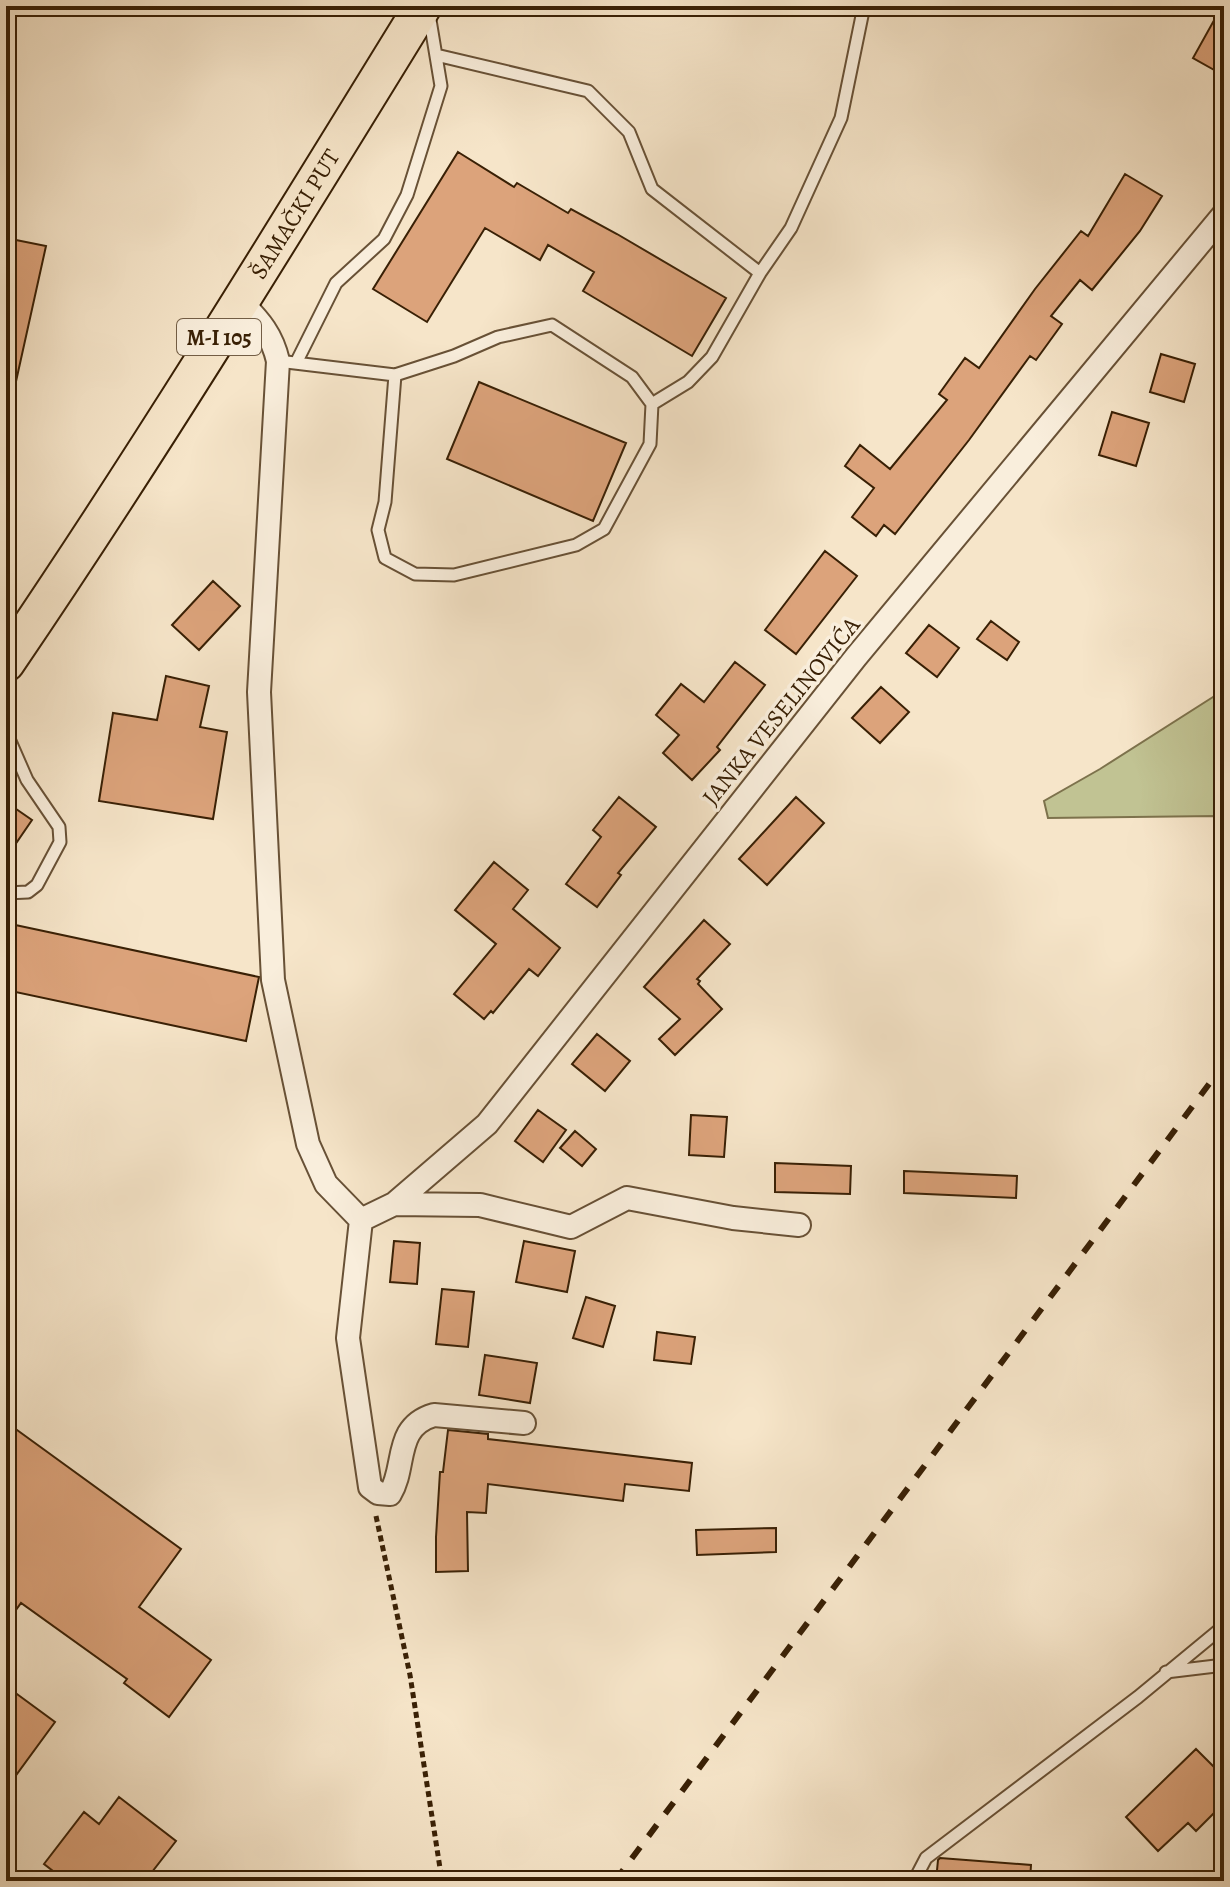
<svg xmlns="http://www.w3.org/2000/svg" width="1230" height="1887" font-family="Alegreya,serif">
<rect width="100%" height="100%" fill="#f6e5c9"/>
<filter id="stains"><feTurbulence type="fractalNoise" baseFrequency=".0025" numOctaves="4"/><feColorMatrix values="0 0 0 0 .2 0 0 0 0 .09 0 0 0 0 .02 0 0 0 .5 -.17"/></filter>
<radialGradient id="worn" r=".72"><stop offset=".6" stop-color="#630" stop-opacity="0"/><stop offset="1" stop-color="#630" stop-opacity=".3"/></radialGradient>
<path fill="#c1c393" stroke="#7d724c" stroke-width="2" d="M 1224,690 L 1224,819 L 1216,816 L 1048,818 L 1044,801 L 1100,769 Z"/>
<path fill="#dca37b" stroke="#392005" stroke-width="2" d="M 1222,6 L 1224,6 L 1224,58 L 1216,71 L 1193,58 Z
M 458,152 L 514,187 L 517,183 L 568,213 L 571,209 L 617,234 L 726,298 L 692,356 L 583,291 L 594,272 L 548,245 L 540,260 L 485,228 L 427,322 L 373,289 Z
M 1125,174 L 1162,196 L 1140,231 L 1092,290 L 1080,280 L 1051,316 L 1062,324 L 1036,360 L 1030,356 L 969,440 L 895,534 L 884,525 L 876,536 L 852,517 L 874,488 L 845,466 L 860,445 L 890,469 L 947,400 L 939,394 L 965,358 L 979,368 L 1035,289 L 1081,231 L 1088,236 Z
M 6,238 L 46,246 L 15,386 L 6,385 Z
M 1161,354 L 1195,364 L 1184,402 L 1150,392 Z
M 479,382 L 626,443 L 593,521 L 447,459 Z
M 1112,412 L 1149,423 L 1136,466 L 1099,455 Z
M 825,551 L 857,576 L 796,654 L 765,630 Z
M 213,581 L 240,606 L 199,650 L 172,625 Z
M 991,621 L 1019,642 L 1007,660 L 977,639 Z
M 929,625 L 959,648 L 937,677 L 906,653 Z
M 735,662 L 765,685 L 717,747 L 720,750 L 692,780 L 663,753 L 679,735 L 656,715 L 681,684 L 704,702 Z
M 166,676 L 209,686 L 200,727 L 227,732 L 213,819 L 99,801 L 113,713 L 157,720 Z
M 881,687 L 909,712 L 880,743 L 852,718 Z
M 619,797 L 656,827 L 618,873 L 621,875 L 597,907 L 566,884 L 601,837 L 593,830 Z
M 796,797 L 824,823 L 767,885 L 739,859 Z
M 6,802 L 32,820 L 6,858 Z
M 494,862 L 528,890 L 513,909 L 560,948 L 538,976 L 529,969 L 493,1013 L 491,1011 L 484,1019 L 454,994 L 496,944 L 455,910 Z
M 704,920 L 730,944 L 697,979 L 700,981 L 698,984 L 722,1009 L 675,1055 L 659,1039 L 680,1019 L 644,987 Z
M 6,923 L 259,977 L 246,1041 L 6,990 Z
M 597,1034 L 630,1061 L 605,1091 L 572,1064 Z
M 538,1110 L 566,1130 L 543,1162 L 515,1141 Z
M 691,1115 L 727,1117 L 724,1157 L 689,1155 Z
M 575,1131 L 596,1149 L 582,1166 L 560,1148 Z
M 775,1163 L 851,1166 L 850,1194 L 775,1192 Z
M 904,1171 L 1017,1176 L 1016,1198 L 904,1193 Z
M 394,1241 L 420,1243 L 417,1284 L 390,1282 Z
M 524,1241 L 575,1251 L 567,1292 L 516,1282 Z
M 442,1289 L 474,1292 L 468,1347 L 436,1344 Z
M 586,1297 L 615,1306 L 603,1347 L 573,1338 Z
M 657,1332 L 695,1337 L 691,1364 L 654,1360 Z
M 485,1355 L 537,1363 L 530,1403 L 479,1395 Z
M 6,1422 L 181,1549 L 139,1607 L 211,1660 L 169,1717 L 124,1683 L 127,1679 L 21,1603 L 6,1624 Z
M 448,1430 L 488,1434 L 488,1439 L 692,1463 L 689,1491 L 625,1484 L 623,1501 L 488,1484 L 486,1513 L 467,1512 L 468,1571 L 436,1572 L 436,1537 L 440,1472 L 443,1472 Z
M 776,1528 L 776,1552 L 697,1555 L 696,1530 Z
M 6,1686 L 55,1722 L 6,1789 Z
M 1196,1749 L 1224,1777 L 1224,1803 L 1196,1831 L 1188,1823 L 1158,1851 L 1126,1817 Z
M 119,1797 L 176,1841 L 145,1881 L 66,1881 L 44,1864 L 84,1812 L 99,1824 Z
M 940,1858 L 1031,1865 L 1030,1881 L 936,1881 L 938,1860 Z"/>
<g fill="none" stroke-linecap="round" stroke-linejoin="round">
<g stroke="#685136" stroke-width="15">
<path id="service" d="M 436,55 L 588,91 L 629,132 L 652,189 L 760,273
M 278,361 L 395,375 L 454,356 L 498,337 L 552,325 L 632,377 L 652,404 L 650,444 L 604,529 L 576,545 L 454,575 L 415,574 L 385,558 L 378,530 L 385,502 L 395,375
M 296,363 L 336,283 L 384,239 L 407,195 L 441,86 L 429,14
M 652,404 L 688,382 L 712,357 L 760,273 L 791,228 L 841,118 L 864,6
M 6,732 L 27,780 L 59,827 L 60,842 L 37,885 L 28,892 L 6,893
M 1166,1672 L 1224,1665
M 914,1881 L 926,1858 L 1138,1697 L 1224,1626"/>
</g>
<g stroke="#685136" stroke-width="26">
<path id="minor" d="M 241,302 C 260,321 272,335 278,361 L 259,692 L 273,980 L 308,1144 L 326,1184 L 361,1220 L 348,1338 L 370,1487 L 378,1493 L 390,1494 C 407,1466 393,1427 434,1415 L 524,1423
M 394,1204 L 480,1205 L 571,1227 L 627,1198 L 733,1218 L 799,1225
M 361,1220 L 394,1204 L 487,1124 L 856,657 L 1224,214"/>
</g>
<g stroke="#392005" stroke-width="40">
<g id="primary">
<path id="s1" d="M 6,663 C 152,448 287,227 423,6"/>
</g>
</g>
<path stroke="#392005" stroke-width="5" stroke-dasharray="6 4" stroke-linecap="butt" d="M 376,1516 L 410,1675 L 442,1881"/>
<use href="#service" stroke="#f9eedc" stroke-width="11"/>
<use href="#minor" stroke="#f9eedc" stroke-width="22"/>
<use href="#primary" stroke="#f6e5c9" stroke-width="36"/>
<path stroke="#392005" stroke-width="6" stroke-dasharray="14 14" stroke-linecap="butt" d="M 615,1881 L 1224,1064"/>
</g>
<g text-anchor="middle" stroke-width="7" stroke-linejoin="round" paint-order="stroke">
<rect fill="#f9eedc" stroke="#735e46" stroke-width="2" x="177" y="319" width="84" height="36" rx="6"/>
<g font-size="22" font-weight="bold" fill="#392005">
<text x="219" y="345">M-I 105</text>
</g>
<g font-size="24" fill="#392005" stroke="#f9eedc">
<text dy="8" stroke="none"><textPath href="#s1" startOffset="534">ŠAMAČKI PUT</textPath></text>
<text transform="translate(781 711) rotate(-51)" y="8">JANKA VESELINOVIĆA</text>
</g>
</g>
<rect width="1230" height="1887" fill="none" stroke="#f6e5c9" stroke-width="32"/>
<rect x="8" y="8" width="1214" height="1871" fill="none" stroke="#392005" stroke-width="4"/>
<rect x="16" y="16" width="1198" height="1855" fill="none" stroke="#392005" stroke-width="2"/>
<rect width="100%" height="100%" filter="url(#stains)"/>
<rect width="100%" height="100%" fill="url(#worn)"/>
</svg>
